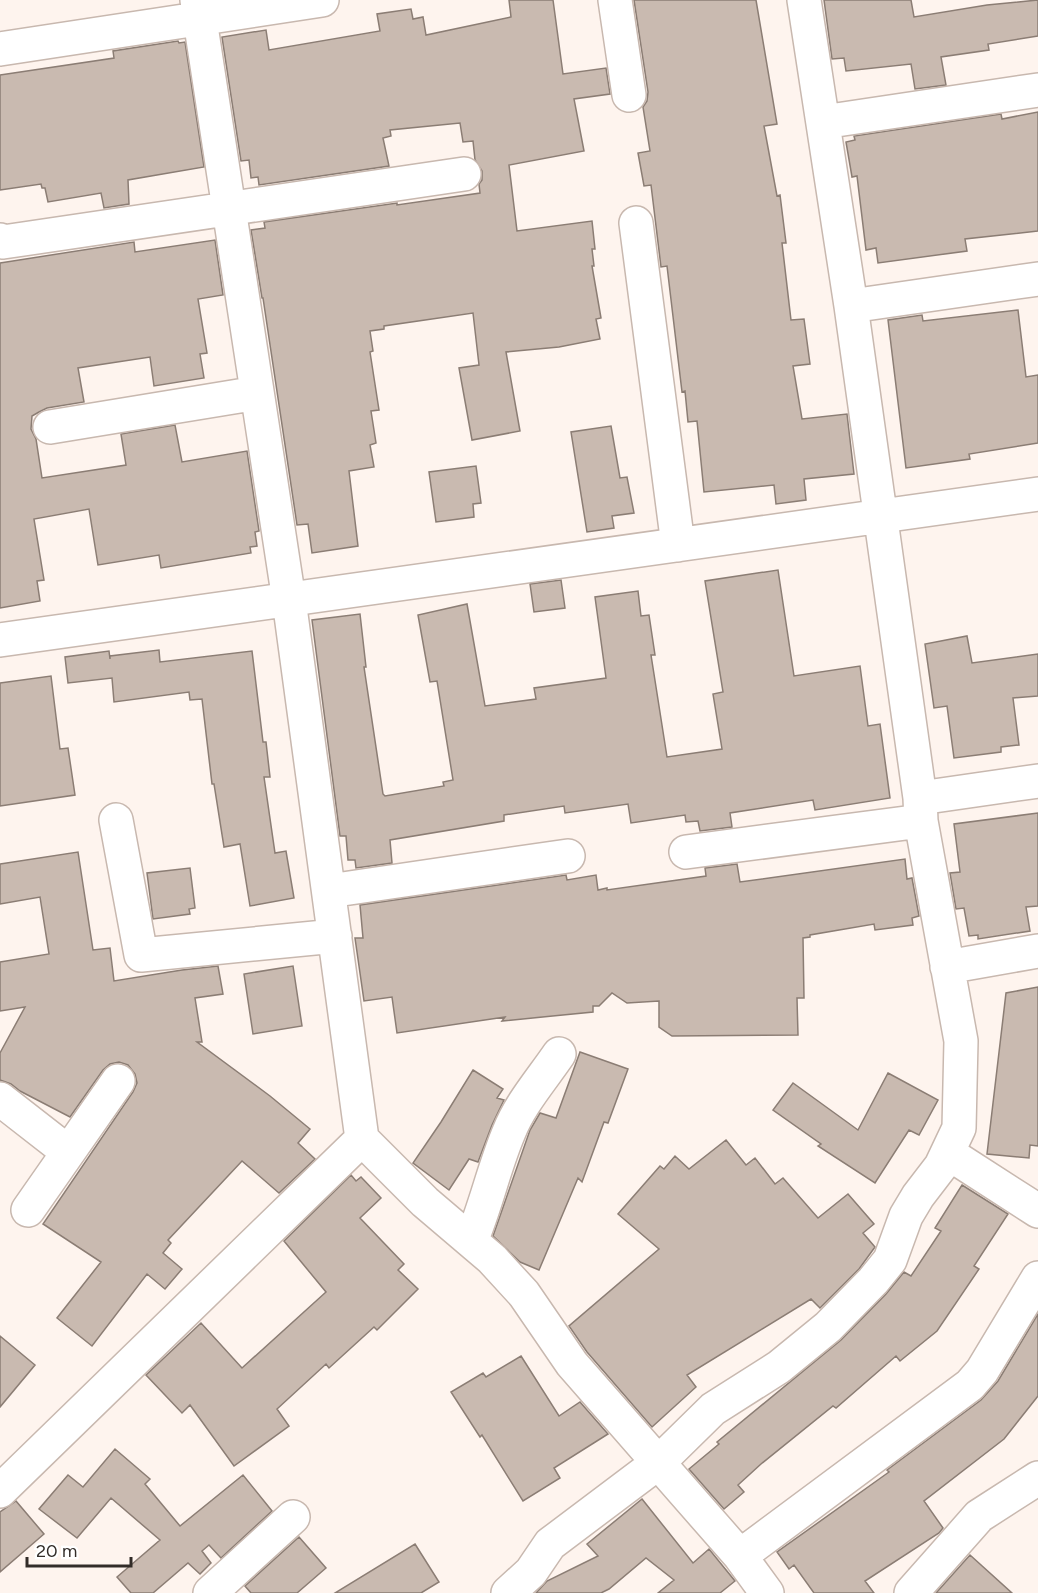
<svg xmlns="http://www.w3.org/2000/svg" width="1038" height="1593" font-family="Figtree,sans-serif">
<rect width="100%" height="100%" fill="#fef4ee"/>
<path fill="#c9bab0" stroke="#8b7d74" stroke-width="1.5" d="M 509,0 L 553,0 L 563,74 L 606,68 L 610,94 L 574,99 L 584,151 L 509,165 L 517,231 L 592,221 L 595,249 L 592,249 L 594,266 L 592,266 L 601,318 L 596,319 L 600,339 L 559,347 L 506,352 L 520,431 L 472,440 L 459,368 L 479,365 L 473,313 L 384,326 L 384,329 L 370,331 L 373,351 L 370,352 L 379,410 L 371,411 L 376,443 L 370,445 L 374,467 L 349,471 L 358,546 L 312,553 L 308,524 L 297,525 L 263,298 L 262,298 L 251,230 L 265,228 L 264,222 L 397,203 L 397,205 L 480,193 L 479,184 L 482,180 L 482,171 L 475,160 L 473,141 L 463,142 L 460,123 L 390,130 L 391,136 L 383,138 L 389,166 L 259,185 L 258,177 L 251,178 L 249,160 L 241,161 L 222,37 L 266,30 L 269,50 L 380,31 L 377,14 L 411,9 L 413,19 L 423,17 L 426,35 L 511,17 Z
M 634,0 L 756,0 L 777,124 L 764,126 L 777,196 L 780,195 L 786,243 L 782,243 L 791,320 L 804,319 L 810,364 L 793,366 L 802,419 L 847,414 L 854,474 L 804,479 L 806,500 L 776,504 L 774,485 L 704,492 L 697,421 L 688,422 L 685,391 L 682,392 L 667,266 L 661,267 L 651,185 L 644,186 L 638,153 L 650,151 L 643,107 L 647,101 L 648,92 Z
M 824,0 L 911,0 L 914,17 L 987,5 L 1038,0 L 1038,36 L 988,44 L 989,50 L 941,57 L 946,85 L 915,89 L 911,64 L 846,71 L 844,58 L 832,59 Z
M 178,41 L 179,43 L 185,42 L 204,167 L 128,180 L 129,204 L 104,208 L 101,193 L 48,202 L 45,188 L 42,188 L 41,184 L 0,190 L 0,75 L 114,58 L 113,51 Z
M 1038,112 L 1038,231 L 965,239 L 967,251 L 878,263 L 876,248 L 866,250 L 857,176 L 852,177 L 846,142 L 855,140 L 854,136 L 1001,114 L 1002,119 Z
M 215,240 L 223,295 L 198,299 L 207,353 L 200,354 L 204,378 L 154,386 L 150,357 L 78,368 L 84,402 L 47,408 L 39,412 L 32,416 L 31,429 L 36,439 L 42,478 L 126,465 L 121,434 L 175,425 L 182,462 L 247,451 L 259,531 L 255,532 L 257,546 L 250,547 L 251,553 L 161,568 L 159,555 L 98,565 L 89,509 L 34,519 L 44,580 L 37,581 L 40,601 L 0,608 L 0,263 L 134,242 L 135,252 Z
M 1018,310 L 1026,377 L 1038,375 L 1038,443 L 969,454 L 970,459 L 906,468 L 888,320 L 922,315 L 923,321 Z
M 611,426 L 620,478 L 627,477 L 634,513 L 612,516 L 614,528 L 587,532 L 571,432 Z
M 476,466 L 481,503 L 473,504 L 474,517 L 436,522 L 429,472 Z
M 778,570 L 794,676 L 860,666 L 868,726 L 880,724 L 890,798 L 815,810 L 813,800 L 730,813 L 732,827 L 700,831 L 698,821 L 686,822 L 685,815 L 631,823 L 628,804 L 565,813 L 564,806 L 504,815 L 504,821 L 390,840 L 392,863 L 356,868 L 355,860 L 348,860 L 346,836 L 340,836 L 312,620 L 360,614 L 366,667 L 364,667 L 383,794 L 385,796 L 444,786 L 443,782 L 453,780 L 437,681 L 430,682 L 418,615 L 467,604 L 485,706 L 536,699 L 534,688 L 606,678 L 595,597 L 638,591 L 641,616 L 649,615 L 655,655 L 651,655 L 667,757 L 722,749 L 713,694 L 723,692 L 705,581 Z
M 561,580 L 565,608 L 534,612 L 530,584 Z
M 967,636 L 972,663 L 1038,654 L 1038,696 L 1013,698 L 1019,745 L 1001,747 L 1001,752 L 954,758 L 947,706 L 934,708 L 925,644 Z
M 159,650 L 160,662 L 252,651 L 263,742 L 266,742 L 270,777 L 264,777 L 275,853 L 286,851 L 294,898 L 250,906 L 240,844 L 224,847 L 214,784 L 212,784 L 202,699 L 190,700 L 189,692 L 114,702 L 112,678 L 68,683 L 65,657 L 109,651 L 110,659 L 110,656 Z
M 51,676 L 60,749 L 68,748 L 75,795 L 0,806 L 0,683 Z
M 1038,813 L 1038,906 L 1026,907 L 1030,931 L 978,939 L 978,935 L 969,936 L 964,908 L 956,909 L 950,873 L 960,872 L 954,824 Z
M 78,852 L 93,950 L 110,948 L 114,981 L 182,970 L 218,966 L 223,994 L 195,998 L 202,1042 L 197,1042 L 270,1096 L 310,1129 L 298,1143 L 315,1159 L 279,1193 L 242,1161 L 168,1240 L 171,1243 L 163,1253 L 182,1269 L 165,1289 L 147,1274 L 92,1346 L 57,1318 L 101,1262 L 43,1224 L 133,1092 L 137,1083 L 135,1074 L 128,1065 L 119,1062 L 110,1064 L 103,1070 L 70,1117 L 20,1091 L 11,1084 L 0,1080 L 0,1053 L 25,1007 L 0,1011 L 0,962 L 49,954 L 40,897 L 0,904 L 0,864 Z
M 905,859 L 907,879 L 912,878 L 919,916 L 912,918 L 913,925 L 875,930 L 874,924 L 810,935 L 810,937 L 803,938 L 804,998 L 797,998 L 798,1035 L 672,1036 L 659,1027 L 659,1001 L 627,1003 L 612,993 L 599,1006 L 593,1006 L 593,1012 L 502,1021 L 505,1017 L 397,1033 L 392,997 L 364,1001 L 355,938 L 363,938 L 360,905 L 566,875 L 567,880 L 596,875 L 598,890 L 607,888 L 607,890 L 706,876 L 705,868 L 737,864 L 740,882 Z
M 190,868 L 195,908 L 189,909 L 190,914 L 153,919 L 147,873 Z
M 293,966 L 302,1026 L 253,1034 L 244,974 Z
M 1038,987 L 1038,1146 L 1030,1145 L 1029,1158 L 987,1154 L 1006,993 Z
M 580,1052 L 628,1069 L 608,1123 L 604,1122 L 582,1182 L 578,1178 L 539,1270 L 520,1262 L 493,1236 L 530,1130 L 540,1113 L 556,1118 Z
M 473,1070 L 503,1089 L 497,1098 L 504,1100 L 492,1125 L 478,1162 L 469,1159 L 449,1190 L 413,1163 L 441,1122 Z
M 888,1073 L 938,1100 L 919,1135 L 909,1130 L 875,1183 L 818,1146 L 821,1144 L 773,1110 L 793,1083 L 858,1130 Z
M 726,1140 L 746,1165 L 755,1158 L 775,1184 L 783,1178 L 818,1218 L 848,1194 L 874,1224 L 863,1233 L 875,1247 L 859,1269 L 820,1308 L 811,1299 L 687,1375 L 696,1387 L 652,1427 L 587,1352 L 569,1326 L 659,1249 L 618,1214 L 660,1166 L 664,1169 L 675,1156 L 689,1169 Z
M 351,1175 L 356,1181 L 361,1177 L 381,1198 L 360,1218 L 404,1264 L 398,1270 L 418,1289 L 377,1330 L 374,1327 L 329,1368 L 326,1364 L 277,1409 L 289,1426 L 234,1466 L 190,1405 L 182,1413 L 146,1375 L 201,1323 L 242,1368 L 326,1292 L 284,1241 Z
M 962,1185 L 1008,1214 L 974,1266 L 979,1269 L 937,1331 L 900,1361 L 896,1356 L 836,1408 L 833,1406 L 761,1464 L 738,1485 L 744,1492 L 724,1509 L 689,1469 L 719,1444 L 717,1442 L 841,1340 L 886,1294 L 904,1272 L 911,1276 L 941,1231 L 935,1228 Z
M 1038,1314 L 1038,1396 L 1004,1439 L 924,1501 L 943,1528 L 939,1533 L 865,1581 L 874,1593 L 814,1593 L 794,1565 L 789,1569 L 777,1552 L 889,1472 L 887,1470 L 981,1400 L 998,1381 Z
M 0,1336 L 35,1365 L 0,1407 Z
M 521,1356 L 559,1416 L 580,1402 L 608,1434 L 554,1468 L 560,1478 L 523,1501 L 482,1435 L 480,1437 L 451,1392 L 483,1373 L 486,1377 Z
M 115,1449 L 150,1479 L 145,1484 L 180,1526 L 243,1475 L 272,1511 L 221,1558 L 209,1545 L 202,1551 L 211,1563 L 200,1574 L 188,1563 L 153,1593 L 131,1593 L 117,1577 L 160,1540 L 111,1498 L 77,1538 L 39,1509 L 68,1475 L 83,1487 Z
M 642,1499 L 693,1563 L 709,1549 L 735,1581 L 720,1593 L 658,1593 L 674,1580 L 646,1558 L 609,1589 L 601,1593 L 536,1593 L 547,1581 L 598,1556 L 587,1544 Z
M 16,1501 L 44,1534 L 0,1572 L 0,1512 Z
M 299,1537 L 326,1568 L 297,1593 L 251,1593 L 245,1586 Z
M 415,1544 L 439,1582 L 421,1593 L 335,1593 Z
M 970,1555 L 1012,1593 L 936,1593 Z"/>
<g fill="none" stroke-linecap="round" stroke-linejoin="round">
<g stroke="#c8b8af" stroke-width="36">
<path id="minor" d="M 197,0 L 289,600 L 362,1139 L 425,1202 L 492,1259 L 524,1294 L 572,1364 L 740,1556 L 767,1593
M 615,0 L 629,95
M 0,49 L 322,0
M 823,122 L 1038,90
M 636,223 L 678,545
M 0,240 L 3,242 L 464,174
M 851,306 L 1038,279
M 50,427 L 257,393
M 0,640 L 1038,494
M 920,798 L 1038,781
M 116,820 L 141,955 L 335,936
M 686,852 L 921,821
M 329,891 L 568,856
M 947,967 L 1038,951
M 0,1099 L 68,1152
M 948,1153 L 1038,1211
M 28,1210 L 118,1081
M 471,1241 C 486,1206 494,1167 509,1132 C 520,1104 542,1079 559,1054
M 0,1491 L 362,1139
M 740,1556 L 970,1385 L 982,1371 L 1038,1278
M 210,1593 L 293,1517
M 508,1593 L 531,1572 L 550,1544 L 659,1462 L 713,1409 L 779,1367 L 828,1327 L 873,1281 L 890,1260 L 906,1216 L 918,1196 L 941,1166 L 959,1128 L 961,1041 L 921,821 L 920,798 L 851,306 L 804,0
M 911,1593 L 979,1516 L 1038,1478"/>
</g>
<use href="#minor" stroke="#fff" stroke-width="33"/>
</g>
<path d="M27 1557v9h104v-9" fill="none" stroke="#322c28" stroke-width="3"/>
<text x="36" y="1557" font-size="18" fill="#322c28" stroke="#ffffff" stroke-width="4.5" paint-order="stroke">20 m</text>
</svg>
